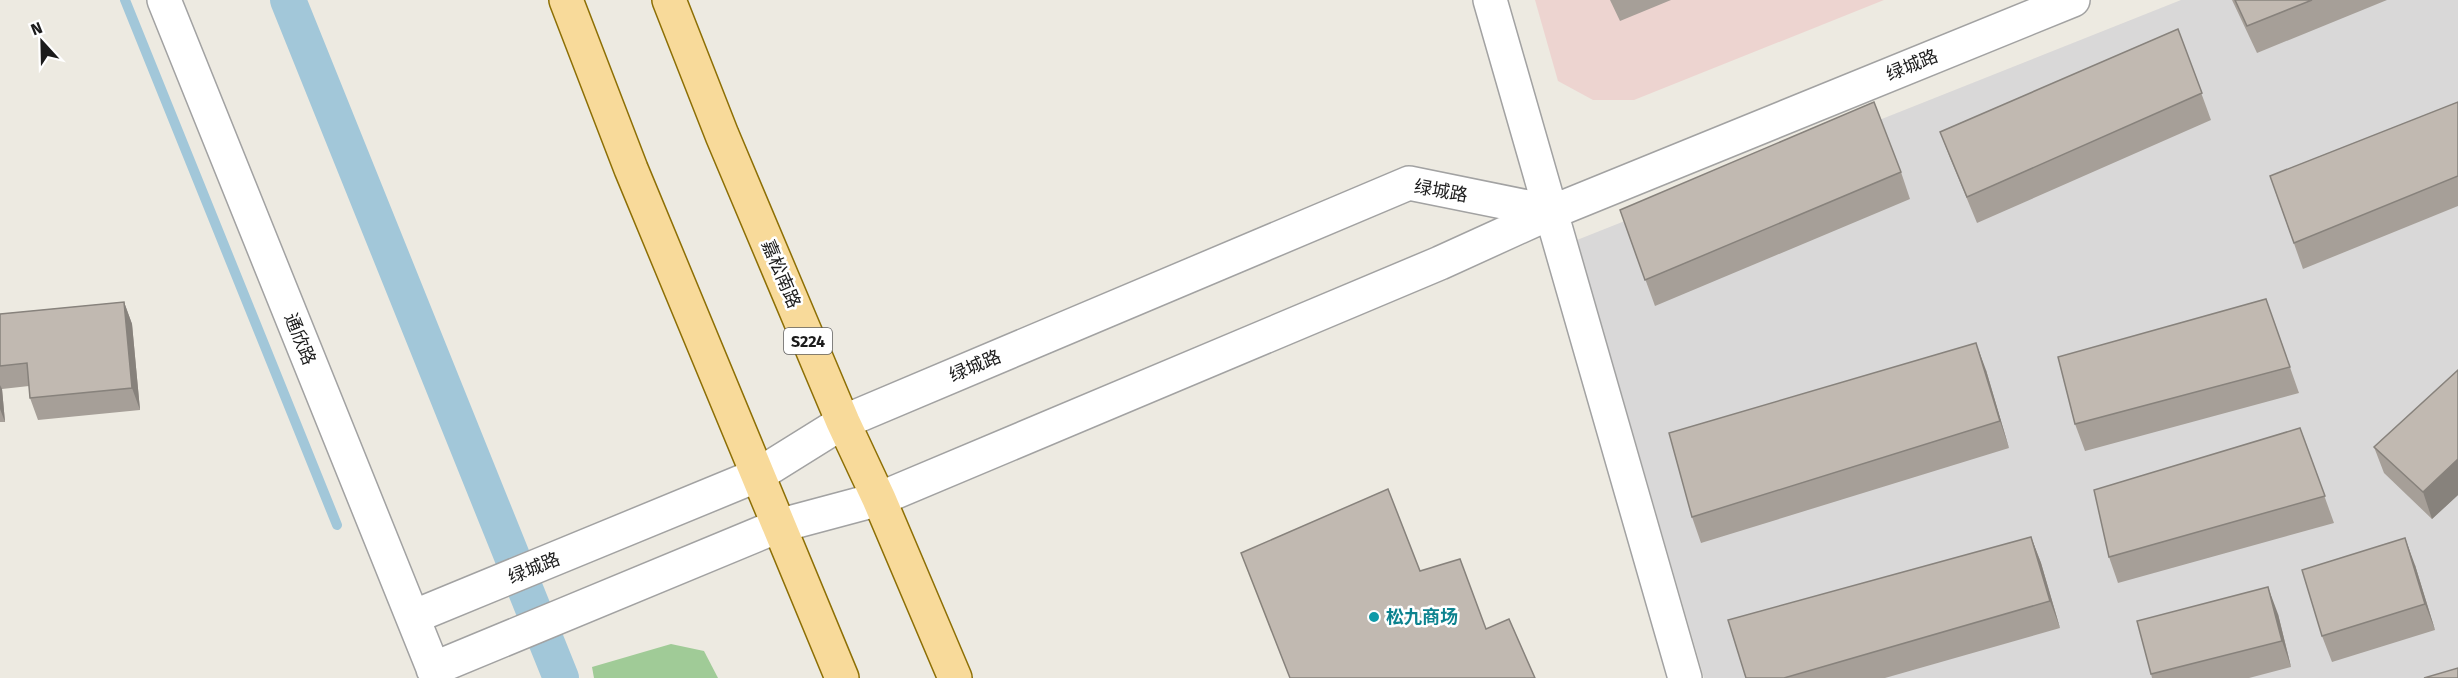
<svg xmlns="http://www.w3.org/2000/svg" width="2458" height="678" font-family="'Fira Sans','Noto Sans SC',sans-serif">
<rect width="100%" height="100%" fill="#edeae1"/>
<path fill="#d9d8d8" d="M 2181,0 L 2458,0 L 2458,678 L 1704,678 L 1577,240 Z"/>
<path fill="#edd4d0" d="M 1535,0 L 1884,0 L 1634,100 L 1593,100 L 1558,81 Z"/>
<path fill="#a0cb97" d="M 671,644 L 704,651 L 718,678 L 594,678 L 592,667 Z"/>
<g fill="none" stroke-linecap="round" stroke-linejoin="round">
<path stroke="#a2c7d9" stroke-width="10" d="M 125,0 L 337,525"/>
<path stroke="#a2c7d9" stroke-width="36" d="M 288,0 L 561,678"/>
<g stroke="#a2a2a2" stroke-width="36">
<path id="tertiary" d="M 164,0 L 437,678
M 1490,0 L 1685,678
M 413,617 L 758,475 L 843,422 L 1409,183 L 1552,212
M 433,669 L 778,526 L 879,499 L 1440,263 L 1552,212 L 2073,0"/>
</g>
<g stroke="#8d6f05" stroke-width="36">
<path id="primary" d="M 566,0 L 631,169 L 842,678
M 669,0 L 722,135 L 843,422 L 879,499 L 955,678"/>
</g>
<use href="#tertiary" stroke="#fff" stroke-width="33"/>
<use href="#primary" stroke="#f8da9a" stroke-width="33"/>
</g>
<path fill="#a69f98" d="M 1610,0 L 1671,0 L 1620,21 Z
M 2232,0 L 2387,0 L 2257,53 Z
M 2178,29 L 2211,120 L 1977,223 L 1950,158 L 1940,132 Z
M 2458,102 L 2458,206 L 2303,269 L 2270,176 Z
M 1901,172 L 1910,199 L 1655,306 L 1620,210 Z
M 2266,299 L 2299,393 L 2085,451 L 2075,424 Z
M 124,302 L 132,324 L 140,410 L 38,420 L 30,398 L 29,386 L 2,389 L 5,422 L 0,422 L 0,314 Z
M 1986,370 L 2009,448 L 1701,543 L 1692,517 Z
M 2458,370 L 2458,495 L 2432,519 L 2384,473 L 2374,447 Z
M 2300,428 L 2334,523 L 2118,583 L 2109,557 Z
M 2031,537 L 2041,563 L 2060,628 L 1885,678 L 1746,678 Z
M 2415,565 L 2435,630 L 2332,662 L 2322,636 Z
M 2278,614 L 2291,667 L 2249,678 L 2152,678 L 2151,674 Z"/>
<path fill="#87827c" d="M 124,302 L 132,324 L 140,410 L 132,388 Z
M 1976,343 L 1986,370 L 2009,448 L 2000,421 Z
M 0,385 L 2,389 L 5,422 L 0,409 Z
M 2458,459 L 2458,495 L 2432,519 L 2423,492 Z
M 2031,537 L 2041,563 L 2060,628 L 2050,601 Z
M 2405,538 L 2415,565 L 2435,630 L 2425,604 Z
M 2268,587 L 2278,614 L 2291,667 L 2282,641 Z"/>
<path fill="#c1b9b1" stroke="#87827c" stroke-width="1.5" d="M 2235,0 L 2312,0 L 2247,26 Z
M 2178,29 L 2202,93 L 1967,197 L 1940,132 Z
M 1874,102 L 1901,172 L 1645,280 L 1620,210 Z
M 2458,102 L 2458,176 L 2294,243 L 2270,176 Z
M 2266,299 L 2290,367 L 2075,424 L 2058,357 Z
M 124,302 L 132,388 L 30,398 L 27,363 L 0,366 L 0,314 Z
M 1976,343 L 2000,421 L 1692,517 L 1669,433 Z
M 2458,370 L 2458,459 L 2423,492 L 2374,447 Z
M 2300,428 L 2325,496 L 2109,557 L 2094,490 Z
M 1388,489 L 1420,571 L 1460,559 L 1486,629 L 1509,619 L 1535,678 L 1290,678 L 1241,553 Z
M 2031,537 L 2050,601 L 1784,678 L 1746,678 L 1728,620 Z
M 2405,538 L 2425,604 L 2322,636 L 2302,570 Z
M 2268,587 L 2282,641 L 2151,674 L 2137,621 Z
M 2458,668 L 2458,678 L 2424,678 Z"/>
<circle fill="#0f9aa8" stroke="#fff" stroke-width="2" cx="1374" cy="617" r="6"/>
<g text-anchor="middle" stroke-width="5" stroke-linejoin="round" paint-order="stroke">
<rect fill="#fff" stroke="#5f5f5f" stroke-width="1.5" x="784" y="328" width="48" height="26" rx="4.5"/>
<g font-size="16" font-weight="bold" fill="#1b1b1b">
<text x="808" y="347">S224</text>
</g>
<g font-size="18" fill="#1b1b1b" stroke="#fff">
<text transform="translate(1912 65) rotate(-22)" y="6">绿城路</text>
<text transform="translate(1441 191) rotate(10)" y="6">绿城路</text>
<text transform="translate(781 274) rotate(67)" y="6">嘉松南路</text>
<text transform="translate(300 339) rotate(68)" y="6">通欣路</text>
<text transform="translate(975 366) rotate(-23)" y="6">绿城路</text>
<text transform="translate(534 568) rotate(-22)" y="6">绿城路</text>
</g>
<g font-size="18" font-weight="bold" fill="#0d838f" stroke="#fff" text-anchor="start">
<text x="1386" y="623">松九商场</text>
</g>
</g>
<g transform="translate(42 42) rotate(338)" stroke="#ffffff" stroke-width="4.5" paint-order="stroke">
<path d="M0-4.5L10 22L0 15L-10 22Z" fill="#1b1b1b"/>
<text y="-9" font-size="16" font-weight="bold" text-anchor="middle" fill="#1b1b1b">N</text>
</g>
</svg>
